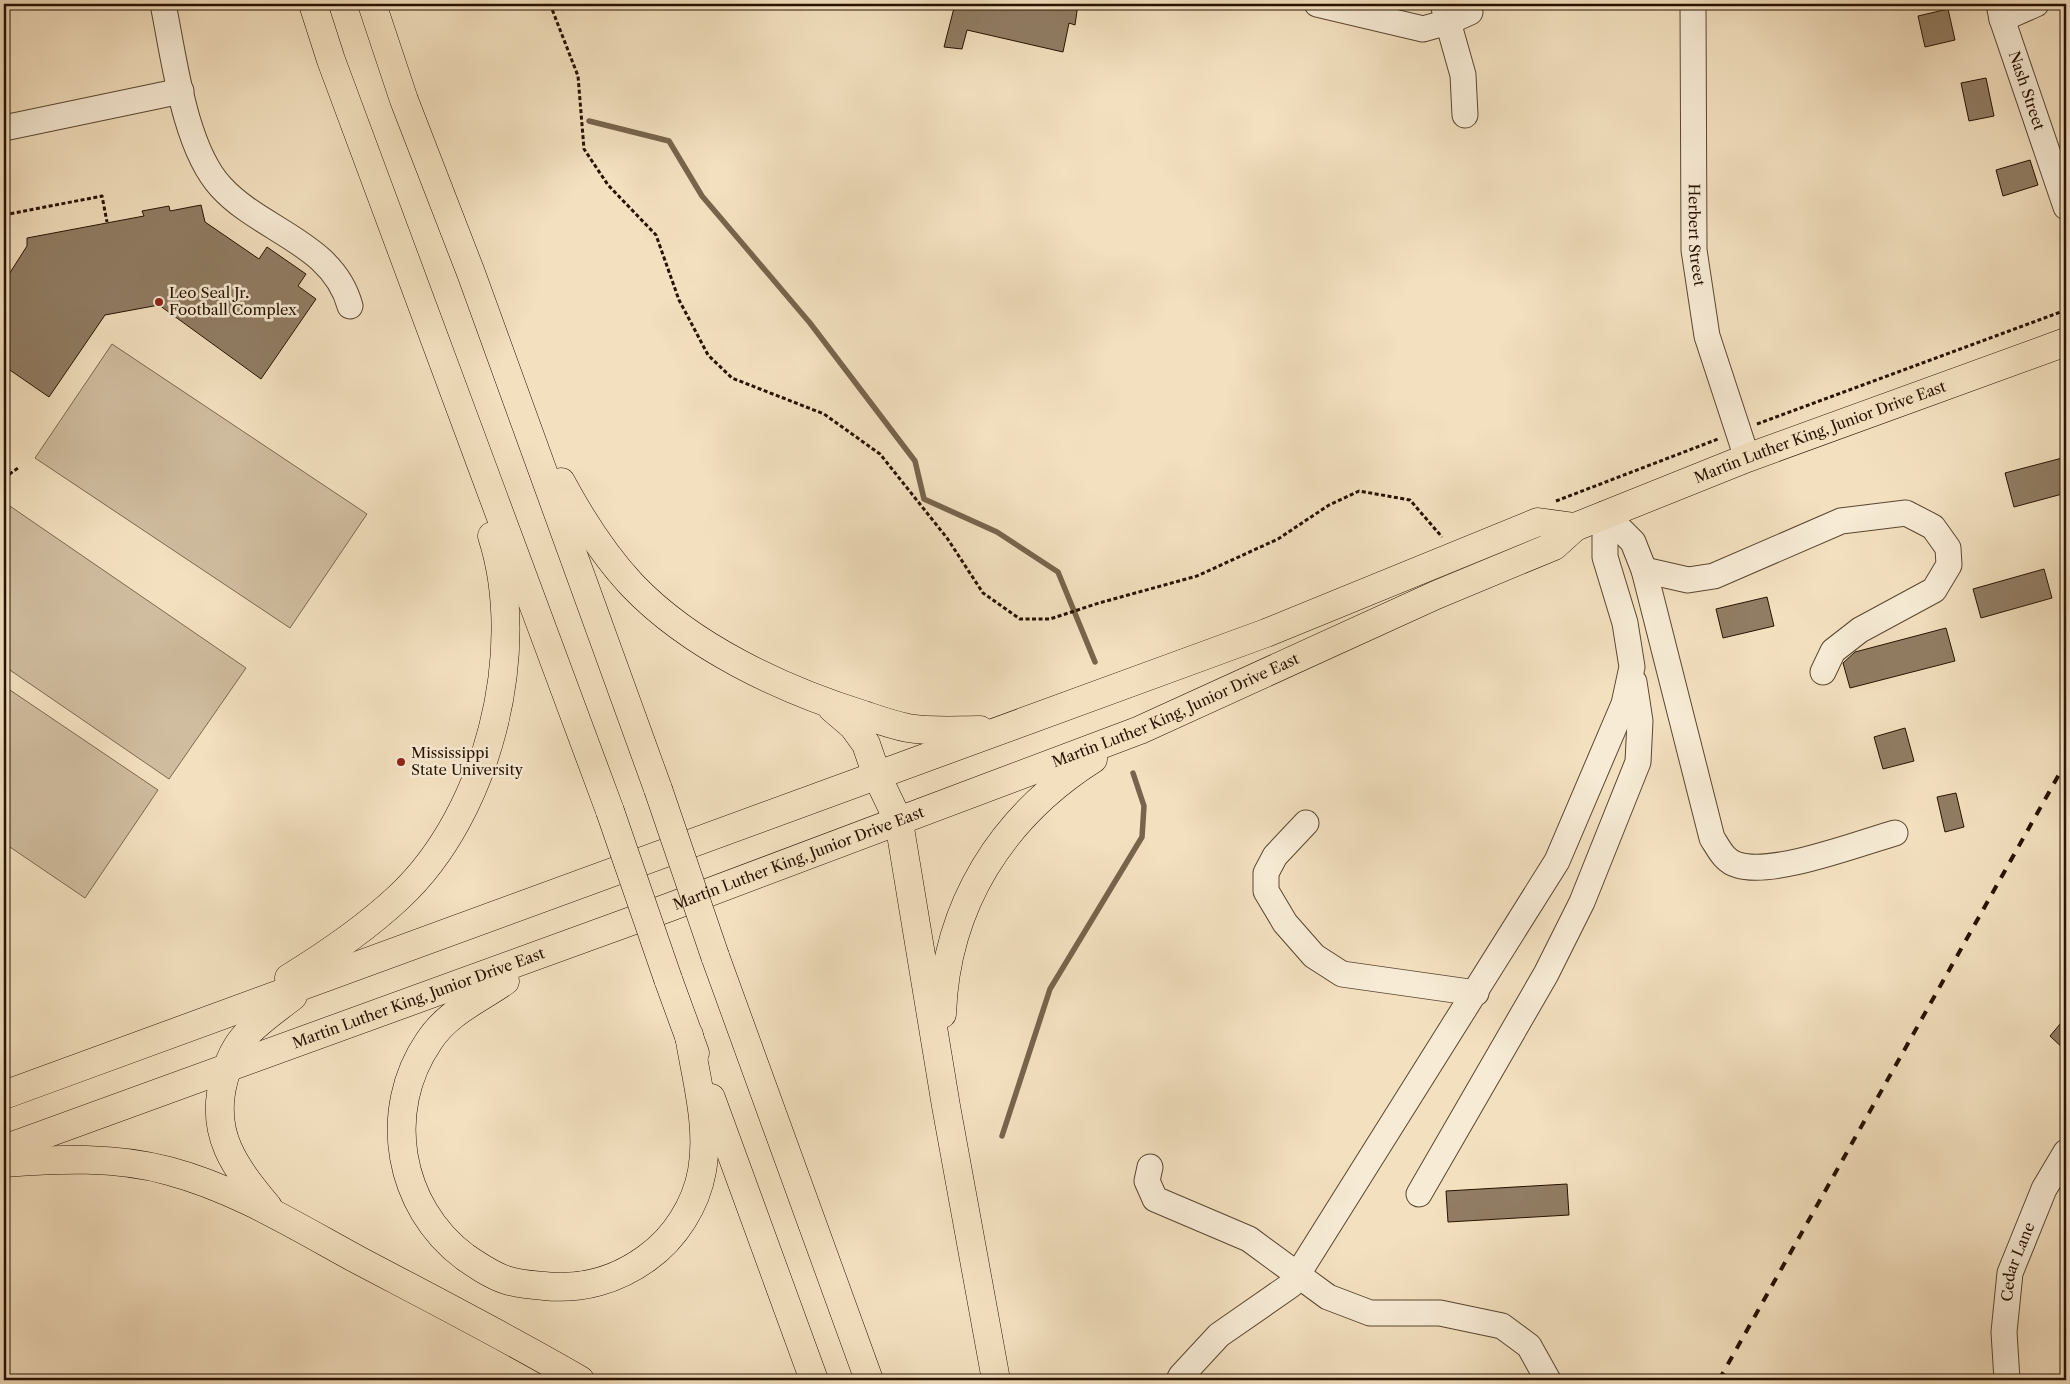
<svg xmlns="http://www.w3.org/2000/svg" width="2070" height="1384" font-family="'Libre Caslon Text',serif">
<rect width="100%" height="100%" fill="#f3e0bf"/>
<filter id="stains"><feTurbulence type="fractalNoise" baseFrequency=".004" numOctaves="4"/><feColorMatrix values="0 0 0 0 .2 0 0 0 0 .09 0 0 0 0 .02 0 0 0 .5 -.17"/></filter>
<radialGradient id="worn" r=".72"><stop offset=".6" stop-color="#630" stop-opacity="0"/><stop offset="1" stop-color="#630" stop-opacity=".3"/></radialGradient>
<path fill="#d0bd9f" stroke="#7c6850" d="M 112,344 L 367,514 L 290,628 L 35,458 Z
M 4,502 L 246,668 L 169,779 L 4,666 Z
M 4,686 L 158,790 L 85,898 L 4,843 Z"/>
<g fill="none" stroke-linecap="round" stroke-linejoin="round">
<path stroke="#78644c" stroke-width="5.5" d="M 589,121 L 669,141 L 702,196 L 810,323 L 915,461 L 924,499 L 997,532 L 1058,572 L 1095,662
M 1002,1136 L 1050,989 L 1142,837 L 1144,806 L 1133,773"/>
</g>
<path fill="#917d64" stroke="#271201" d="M 955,4 L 1078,4 L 1075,25 L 1069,23 L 1063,52 L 967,30 L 962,49 L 944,47 Z
M 1948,9 L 1955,40 L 1925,47 L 1918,16 Z
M 1986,78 L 1994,116 L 1969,121 L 1961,83 Z
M 2030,160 L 2038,185 L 2003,196 L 1996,170 Z
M 201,205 L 205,222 L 259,259 L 267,247 L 306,274 L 298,286 L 316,299 L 261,379 L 159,305 L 105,315 L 49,397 L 4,366 L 4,282 L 27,246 L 27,238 L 144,216 L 142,211 L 169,206 L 170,211 Z
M 2066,457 L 2066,493 L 2014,507 L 2005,473 Z
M 2044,569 L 2052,598 L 1981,618 L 1973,589 Z
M 1767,597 L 1774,626 L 1723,638 L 1716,609 Z
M 1946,628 L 1955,661 L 1850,688 L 1843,663 L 1855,652 Z
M 1905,728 L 1914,761 L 1883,769 L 1874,737 Z
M 1956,793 L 1964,827 L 1945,832 L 1937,797 Z
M 2066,1017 L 2066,1051 L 2050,1036 Z
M 1567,1184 L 1569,1215 L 1448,1222 L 1446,1191 Z"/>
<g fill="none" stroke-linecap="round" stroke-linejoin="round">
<g stroke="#5a4630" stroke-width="27">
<g id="minor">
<path d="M 163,4 C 174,57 184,147 221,187 C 261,231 333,243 350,306"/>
<path d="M 1317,4 L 1423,29 L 1448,22 L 1470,12"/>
<path d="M 1443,4 L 1463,75 L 1465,115"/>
<path id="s1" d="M 1693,4 L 1694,250 L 1707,336 L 1747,458"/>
<path id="s2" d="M 1999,4 L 2002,19 L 2066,207"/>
<path d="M 2002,19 L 2036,4"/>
<path d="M 4,128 L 181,91"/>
<path d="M 1605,514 L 1633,542 L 1644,570 L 1712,838 C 1719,849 1725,862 1738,865 C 1773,876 1857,844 1895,833"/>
<path d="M 1644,570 L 1688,580 L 1714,576 L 1841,521 L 1906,513 L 1933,527 L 1948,548 L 1949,565 L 1934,590 L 1860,630 L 1833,651 L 1823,672"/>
<path d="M 1306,823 L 1275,856 L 1266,873 L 1266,891 L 1285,923 L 1314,956 L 1342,974 L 1476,993"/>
<path d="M 1150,1167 L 1147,1181 L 1155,1199 L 1249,1239 L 1328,1297 L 1370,1313 L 1440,1313 L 1502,1326 L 1529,1346 L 1548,1380"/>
<path d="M 1419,1194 L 1546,974 L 1582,902 L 1638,762 L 1640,721 L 1634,682"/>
<path d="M 1179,1380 L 1181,1376 L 1219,1335 L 1291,1285 L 1557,861 L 1624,704 L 1632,667 L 1625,623 L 1605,557 L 1605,514"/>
<path id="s3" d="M 2007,1380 L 2004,1332 L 2010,1273 L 2044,1189 L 2066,1152"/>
</g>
</g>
<g stroke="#271201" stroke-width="29">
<g id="major">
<path d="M 313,4 L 331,60 L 610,811"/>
<path d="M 372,4 L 404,100 L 471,273 L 658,789"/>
<path d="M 561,482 C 581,519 603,554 632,585 C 691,647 783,690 864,715 C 879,720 893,725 908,728 C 932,732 956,730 980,730"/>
<path d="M 832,708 L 853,726 L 866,744 L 877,776 L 899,822 L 946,1106 L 996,1380"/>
<path d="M 715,956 L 869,1380"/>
<path d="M 289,978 C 328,954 365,929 399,897 C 488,814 529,651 492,536"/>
<path d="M 668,979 L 695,1053"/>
<path d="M 505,981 C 478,1000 448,1012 429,1041 C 381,1111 398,1207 465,1257 C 478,1266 491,1275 506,1280 C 518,1284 532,1285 544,1286 C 581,1290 617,1280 647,1258 C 675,1238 696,1205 702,1171 C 710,1127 696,1079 689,1035"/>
<path d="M 942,1014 C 946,905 1002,817 1093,759"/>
<path d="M 4,1095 L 1266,633 L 1538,522 L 1575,527"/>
<path d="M 711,1098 L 814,1380"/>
<path id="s4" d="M 4,1149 L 670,907 L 1140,730 L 1436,595 L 1554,546 L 1575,527 L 1747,458 L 2066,342"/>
<path d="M 4,1163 C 59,1159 115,1156 169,1171 C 237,1189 299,1228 360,1261 C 434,1300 508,1338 580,1380"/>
<path d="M 268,1207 C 235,1167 209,1134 224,1079 C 228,1063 235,1047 246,1035 C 260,1020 278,1008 293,996"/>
</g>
</g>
<path stroke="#271201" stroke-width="3" stroke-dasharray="4 2.5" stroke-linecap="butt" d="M 550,4 L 578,76 L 584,149 L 608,185 L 656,235 L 679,300 L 708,355 L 732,378 L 824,414 L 880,454 L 947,538 L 983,593 L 1020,619 L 1050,619 L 1099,603 L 1197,576 L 1278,539 L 1329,505 L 1359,491 L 1410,500 L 1442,537
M 4,215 L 102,196 L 107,222
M 1757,424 L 2066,310
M 4,478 L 18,468
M 1556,501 L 1718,439"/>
<use href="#minor" stroke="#f7ebd5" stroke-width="25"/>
<use href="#major" stroke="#f3e0bf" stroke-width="28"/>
<path stroke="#271201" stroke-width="4" stroke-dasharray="9 9" stroke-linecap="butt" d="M 1719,1380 L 2066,762"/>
<g stroke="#271201" stroke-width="29" stroke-linecap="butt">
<path id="major-bridge" d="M 658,789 L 715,956
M 610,811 L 668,979"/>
</g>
<use href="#major-bridge" stroke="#f3e0bf" stroke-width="28"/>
</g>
<g fill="#8f2418" stroke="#f7ebd5" stroke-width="2">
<circle cx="159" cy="302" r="5"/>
<circle cx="401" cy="762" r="5"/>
</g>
<g text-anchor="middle" stroke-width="5" stroke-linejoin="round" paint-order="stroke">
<g font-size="15" fill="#271201" stroke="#f7ebd5">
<text dy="5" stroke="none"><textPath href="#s2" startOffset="91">Nash Street</textPath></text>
<text dy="5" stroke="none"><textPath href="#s1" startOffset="231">Herbert Street</textPath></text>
<text dy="5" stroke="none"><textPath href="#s4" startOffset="1955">Martin Luther King, Junior Drive East</textPath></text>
<text dy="5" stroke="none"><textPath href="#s4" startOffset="1251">Martin Luther King, Junior Drive East</textPath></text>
<text dy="5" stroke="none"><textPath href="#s4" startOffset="846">Martin Luther King, Junior Drive East</textPath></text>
<text dy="5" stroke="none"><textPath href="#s4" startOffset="441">Martin Luther King, Junior Drive East</textPath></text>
<text dy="5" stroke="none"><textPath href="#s3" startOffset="120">Cedar Lane</textPath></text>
</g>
<g font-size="15" fill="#271201" stroke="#f7ebd5" text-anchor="start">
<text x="169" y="298">Leo Seal Jr.<tspan x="169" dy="17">Football Complex</tspan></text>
<text x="411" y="758">Mississippi<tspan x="411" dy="17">State University</tspan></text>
</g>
</g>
<rect width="2070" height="1384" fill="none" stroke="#f3e0bf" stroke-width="20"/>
<rect x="5" y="5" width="2060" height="1374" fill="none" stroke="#271201" stroke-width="2.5"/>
<rect x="10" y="10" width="2050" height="1364" fill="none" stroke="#271201"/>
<rect width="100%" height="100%" filter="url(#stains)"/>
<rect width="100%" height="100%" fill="url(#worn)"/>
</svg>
